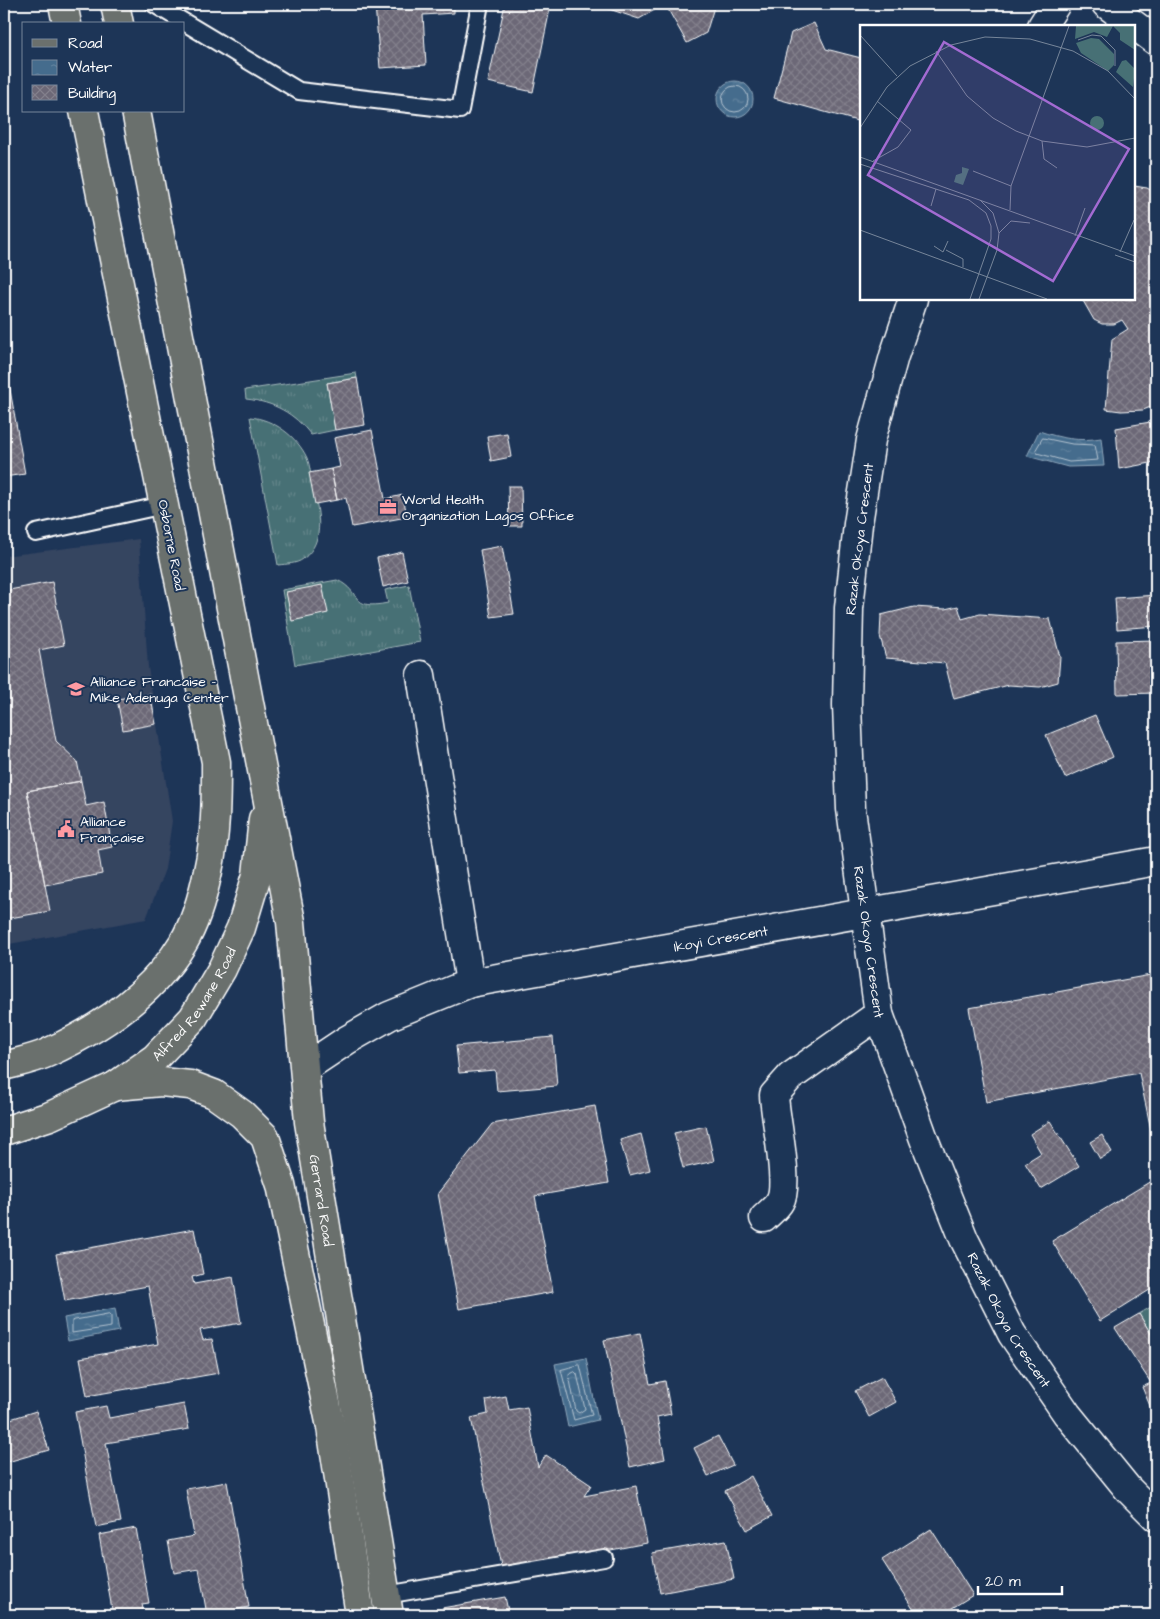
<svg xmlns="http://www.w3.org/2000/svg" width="1160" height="1619" font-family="'Architects Daughter',sans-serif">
<defs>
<pattern id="grass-tufts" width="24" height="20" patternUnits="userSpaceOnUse" patternTransform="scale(1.25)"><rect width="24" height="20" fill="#477075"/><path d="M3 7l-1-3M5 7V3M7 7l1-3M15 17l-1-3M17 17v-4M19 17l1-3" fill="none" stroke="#63858a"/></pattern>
<pattern id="water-ripples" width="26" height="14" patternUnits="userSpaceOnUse" patternTransform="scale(1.25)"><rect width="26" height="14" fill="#456c8d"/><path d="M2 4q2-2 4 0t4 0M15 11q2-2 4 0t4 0" fill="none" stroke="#61829e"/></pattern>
<pattern id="building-cross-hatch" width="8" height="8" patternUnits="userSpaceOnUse" patternTransform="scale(1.25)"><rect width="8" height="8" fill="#6c6877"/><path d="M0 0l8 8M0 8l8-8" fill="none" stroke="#827f8b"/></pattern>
</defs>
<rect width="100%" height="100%" fill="#1d3557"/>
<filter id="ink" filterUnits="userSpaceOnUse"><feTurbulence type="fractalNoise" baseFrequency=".02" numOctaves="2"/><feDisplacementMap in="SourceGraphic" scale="10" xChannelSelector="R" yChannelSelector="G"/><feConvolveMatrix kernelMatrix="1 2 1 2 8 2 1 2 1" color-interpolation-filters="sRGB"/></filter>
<g filter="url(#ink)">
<path fill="#354461" d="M 139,539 L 148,667 L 172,821 L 165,869 L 146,919 L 4,945 L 4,556 Z"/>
<path fill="url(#grass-tufts)" stroke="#a3b8ba" d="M 356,373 L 357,378 L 327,383 L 335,430 L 311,435 C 294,413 274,402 246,399 L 245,390 Z
M 250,417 C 273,419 297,436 307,458 C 310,465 311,476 312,484 C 318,508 327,541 303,559 C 297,564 286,564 278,565 Z
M 337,580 C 363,592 349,611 388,603 L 385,590 L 409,585 L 420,642 L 295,665 L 282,590 Z"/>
<path fill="#477075" stroke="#a3b8ba" d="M 1156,1304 L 1156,1342 L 1139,1314 Z"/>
<path fill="url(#water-ripples)" stroke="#8fa7bb" d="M717 99a18 18 0 1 1 36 0a18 18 0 1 1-36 0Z
M 1039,431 C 1060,438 1079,442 1101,438 L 1104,466 L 1068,467 L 1027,456 Z
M 115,1308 L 119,1331 L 68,1341 L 64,1318 Z
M 586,1358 L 598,1420 L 568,1427 L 555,1364 Z"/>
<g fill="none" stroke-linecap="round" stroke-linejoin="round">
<path stroke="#b5c4d1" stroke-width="1" d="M722 99a13 13 0 1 1 26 0a13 13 0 1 1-26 0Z
M 1043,438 L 1072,444 L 1095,445 L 1098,460 L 1069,462 L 1037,453 L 1036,450 Z
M 109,1314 L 111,1316 L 111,1327 L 72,1333 L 72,1321 Z
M 580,1365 L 592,1415 L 574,1420 L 561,1370 Z
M 575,1372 L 577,1374 L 585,1409 L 579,1413 L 576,1411 L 569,1375 Z"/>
</g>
<path fill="url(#building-cross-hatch)" stroke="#fff" d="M 375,4 L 454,4 L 454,13 L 423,15 L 426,65 L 380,68 Z
M 505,4 L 551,4 L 533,92 L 488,82 Z
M 611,4 L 715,4 L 706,33 L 687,43 L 665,4 L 639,19 L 609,9 Z
M 814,23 L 826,49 L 861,58 L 861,122 L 774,98 L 791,33 Z
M 1134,186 L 1147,188 L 1156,193 L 1156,405 L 1143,410 L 1121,411 L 1106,409 L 1112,339 L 1128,329 L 1122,320 L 1114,324 L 1102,324 L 1094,320 L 1082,299 L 1134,299 Z
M 6,367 L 25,474 L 4,477 L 4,368 Z
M 357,378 L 365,425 L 335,430 L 327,383 Z
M 1156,421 L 1156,462 L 1119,469 L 1116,428 Z
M 372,430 L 385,499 L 403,495 L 407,517 L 352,527 L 346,498 L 337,500 L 331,469 L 340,467 L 334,438 Z
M 507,433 L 511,457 L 491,461 L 487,436 Z
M 331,469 L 337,500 L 315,504 L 309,473 Z
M 508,486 L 521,486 L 522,526 L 509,526 Z
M 502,546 L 514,614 L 491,617 L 480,550 Z
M 402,552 L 408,581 L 383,587 L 377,558 Z
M 52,582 L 64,645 L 39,650 L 56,741 L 77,761 L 81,781 L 27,791 L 50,911 L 4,919 L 4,591 Z
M 322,585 L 328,613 L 292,621 L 286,592 Z
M 1156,595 L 1156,626 L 1117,629 L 1115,598 Z
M 958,606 L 962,619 L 980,614 L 1050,619 L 1060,657 L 1058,682 L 1040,687 L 1009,685 L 954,699 L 945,663 L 886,658 L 880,636 L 881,615 L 914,607 L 945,609 Z
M 1156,640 L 1156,693 L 1117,694 L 1116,641 Z
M 150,694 L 156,724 L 123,730 L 117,699 Z
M 1095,715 L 1113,757 L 1065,778 L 1046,735 Z
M 81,781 L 86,806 L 104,802 L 112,847 L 98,850 L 102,874 L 45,885 L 27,791 Z
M 1156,974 L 1156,1154 L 1139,1073 L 986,1102 L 969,1008 Z
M 553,1037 L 557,1086 L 497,1091 L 495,1070 L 459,1073 L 456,1046 Z
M 595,1106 L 609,1183 L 535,1196 L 553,1292 L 459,1309 L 438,1193 L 492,1124 Z
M 1050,1121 L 1079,1166 L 1041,1189 L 1025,1163 L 1041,1153 L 1030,1134 Z
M 706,1126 L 714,1161 L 683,1168 L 674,1133 Z
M 641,1134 L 650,1170 L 630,1175 L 620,1140 Z
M 1102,1135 L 1112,1152 L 1100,1159 L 1090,1142 Z
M 1156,1178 L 1156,1286 L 1100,1321 L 1052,1241 Z
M 194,1229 L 203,1274 L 192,1277 L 194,1284 L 233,1277 L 241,1323 L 200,1330 L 203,1340 L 212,1339 L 219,1373 L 87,1396 L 80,1358 L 158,1344 L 148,1286 L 65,1301 L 56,1254 Z
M 1139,1314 L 1156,1342 L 1156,1420 L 1142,1387 L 1151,1383 L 1115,1328 Z
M 640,1333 L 650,1384 L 665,1381 L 671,1414 L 657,1417 L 665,1459 L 630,1467 L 604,1340 Z
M 882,1377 L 896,1402 L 869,1417 L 855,1391 Z
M 506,1396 L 509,1410 L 527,1407 L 538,1467 L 546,1455 L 591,1485 L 584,1496 L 636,1486 L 647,1543 L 502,1571 L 471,1418 L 488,1414 L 486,1400 Z
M 184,1404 L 189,1429 L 106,1443 L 121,1522 L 96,1527 L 75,1412 L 106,1406 L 109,1418 Z
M 36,1411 L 49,1450 L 4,1463 L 4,1421 Z
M 718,1436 L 733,1465 L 708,1476 L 694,1448 Z
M 751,1476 L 772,1516 L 747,1530 L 725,1491 Z
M 227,1482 L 249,1607 L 207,1615 L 199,1569 L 174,1573 L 168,1541 L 194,1536 L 186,1489 Z
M 136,1528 L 149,1603 L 142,1604 L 144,1615 L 113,1615 L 99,1535 Z
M 931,1529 L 973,1595 L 941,1615 L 917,1615 L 882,1560 Z
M 726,1540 L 734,1579 L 660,1593 L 652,1553 Z
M 505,1597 L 509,1615 L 443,1615 L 442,1608 Z"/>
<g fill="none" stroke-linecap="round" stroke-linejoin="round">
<g stroke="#fff" stroke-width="20">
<path id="service" d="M 154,4 L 299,91 L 460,110 L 480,4
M 36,533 L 164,505
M 386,1595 L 604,1558"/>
</g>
<g stroke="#fff" stroke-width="31">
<g id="minor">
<path d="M 1106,4 L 1156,41"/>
<path d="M 1042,26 L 1056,4"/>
<path id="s1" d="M 913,299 L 894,356 L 871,440 L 858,524 L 849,608 L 847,705 L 851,809 L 879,1014 L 924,1139 L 964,1239 L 1012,1334 L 1067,1414 L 1128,1489 L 1156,1517"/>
<path d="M 421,675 L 470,983"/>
<path id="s2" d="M 305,1068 L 347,1040 L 389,1016 L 470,983 L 1156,861"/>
<path d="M 764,1218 C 769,1213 777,1207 780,1201 C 790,1183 775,1119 774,1095 L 790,1077 L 879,1014"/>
</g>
</g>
<g stroke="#fff" stroke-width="31">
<g id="primary">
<path d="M 63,4 L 67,24"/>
<path d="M 115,4 L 119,24"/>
<path id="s3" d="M 136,111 L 291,922 L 309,1122 L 389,1615"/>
<path d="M 4,1066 C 18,1062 34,1059 47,1053 C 100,1029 153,993 183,943 C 196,922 203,895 208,871 C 216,836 216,798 216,762 L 84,111"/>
<path d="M 115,1086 L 161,1082 L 190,1085 L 214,1094 L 242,1114 L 265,1137 L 281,1185 L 331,1427 L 360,1615"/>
<path id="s4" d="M 4,1131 L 50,1116 L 115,1086 L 155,1058 L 193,1018 L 222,969 L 241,928 L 257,875 L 263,819"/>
</g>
</g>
<use href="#service" stroke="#1d3557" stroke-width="16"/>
<use href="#minor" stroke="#1d3557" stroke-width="28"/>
<use href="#primary" stroke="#6b706d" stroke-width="28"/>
</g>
</g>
<defs>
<g id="office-bare" transform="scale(1.35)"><path d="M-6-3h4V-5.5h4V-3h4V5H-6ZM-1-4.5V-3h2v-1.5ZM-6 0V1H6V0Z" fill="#ff9aa2" stroke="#1d3557" stroke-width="2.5" paint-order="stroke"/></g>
<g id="school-bare" transform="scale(1.35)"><path d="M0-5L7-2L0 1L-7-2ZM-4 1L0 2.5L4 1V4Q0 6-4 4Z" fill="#ff9aa2" stroke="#1d3557" stroke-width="2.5" paint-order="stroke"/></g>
<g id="civic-bare" transform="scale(1.35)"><path d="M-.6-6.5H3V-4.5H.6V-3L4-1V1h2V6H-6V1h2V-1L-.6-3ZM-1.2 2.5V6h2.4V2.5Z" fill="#ff9aa2" stroke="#1d3557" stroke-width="2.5" paint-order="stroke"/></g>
</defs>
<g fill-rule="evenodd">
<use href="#office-bare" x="388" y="507"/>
<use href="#school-bare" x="76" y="689"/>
<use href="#civic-bare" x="66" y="829"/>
</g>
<g text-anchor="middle" stroke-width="4" stroke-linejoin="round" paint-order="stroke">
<g font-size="14" fill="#fff" stroke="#1d3557" text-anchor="start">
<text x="402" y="504">World Health<tspan x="402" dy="16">Organization Lagos Office</tspan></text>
<text x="90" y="686">Alliance Francaise -<tspan x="90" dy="16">Mike Adenuga Center</tspan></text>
<text x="80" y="826">Alliance<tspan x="80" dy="16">Française</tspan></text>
</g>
<g font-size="14" fill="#fff" stroke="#1d3557">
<text transform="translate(859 539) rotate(-83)" y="5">Razak Okoya Crescent</text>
<text transform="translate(172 545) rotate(79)" y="5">Osborne Road</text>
<text dy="5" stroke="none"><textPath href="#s2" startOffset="441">Ikoyi Crescent</textPath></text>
<text dy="5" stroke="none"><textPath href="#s1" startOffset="652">Razak Okoya Crescent</textPath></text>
<text dy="5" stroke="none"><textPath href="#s4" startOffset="236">Alfred Rewane Road</textPath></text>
<text dy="5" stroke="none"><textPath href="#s3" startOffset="1106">Gerrard Road</textPath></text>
<text dy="5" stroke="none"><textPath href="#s1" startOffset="1058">Razak Okoya Crescent</textPath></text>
</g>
</g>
<g transform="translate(860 25)">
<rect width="275" height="275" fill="#1d3557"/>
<path d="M 216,1 L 253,1 L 247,12 L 234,7 L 215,14 ZM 253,1 L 275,1 L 275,25 L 260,15 L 260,8 ZM 231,13 L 239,14 L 254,29 L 254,40 L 248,46 L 221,28 L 216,18 ZM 266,35 L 275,44 L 273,62 L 256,47 L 262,36 ZM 102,142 L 109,144 L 103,160 L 94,157 L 96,150 L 102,148 Z" fill="#477075"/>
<path d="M230 98a7 7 0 1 1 14 0a7 7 0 1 1-14 0Z" fill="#477075"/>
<path fill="none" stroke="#77869a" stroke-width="1" d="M 0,10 L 37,51M 218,15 L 232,10 L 241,11 L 255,25 L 255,41M 76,26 L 107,71 L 133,93 L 156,106 L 182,116 L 227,122 L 275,113M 0,103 L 27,62 L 50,41 L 91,20 L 125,12 L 170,14 L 213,26 L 248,46 L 275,74M 182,116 L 184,134 L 197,143M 0,132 L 275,231M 13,136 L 38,122 L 51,105 L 17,76M 0,139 L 109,175 L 126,188 L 131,201 L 131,214 L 110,274M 113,146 L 151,161M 71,181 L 76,164M 150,185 L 151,161 L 209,1M 0,205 L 187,274M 139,208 L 151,196 L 170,198M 215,211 L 225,183M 74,221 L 83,227 L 88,216M 86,225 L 103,234 L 103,242M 260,227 L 274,195M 255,230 L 275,237M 119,274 L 137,225 L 139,208 L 133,188 L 120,175"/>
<path fill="#a36bd2" fill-opacity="0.15" stroke="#a36bd2" stroke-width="2.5" d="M 84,17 L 269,124 L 193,256 L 8,150 Z"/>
<rect width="275" height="275" fill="none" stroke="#fff" stroke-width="2.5"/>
</g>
<rect width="1160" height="1619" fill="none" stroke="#1d3557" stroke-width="20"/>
<rect x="10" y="10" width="1140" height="1599" fill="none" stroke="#fff" stroke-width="2" filter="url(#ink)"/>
<rect x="22" y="22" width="162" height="90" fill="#1d3557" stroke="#77869a"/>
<rect x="32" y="39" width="25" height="8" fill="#6b706d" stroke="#77869a"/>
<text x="68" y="48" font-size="15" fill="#ffffff">Road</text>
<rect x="32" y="60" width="25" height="15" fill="url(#water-ripples)" stroke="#77869a"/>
<text x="68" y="72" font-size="15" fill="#ffffff">Water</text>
<rect x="32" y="85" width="25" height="15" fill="url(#building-cross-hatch)" stroke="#77869a"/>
<text x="68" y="98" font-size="15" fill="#ffffff">Building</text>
<path d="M978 1586v8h84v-8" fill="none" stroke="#ffffff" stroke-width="2.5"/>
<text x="985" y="1586" font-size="15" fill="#ffffff" stroke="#1d3557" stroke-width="4" paint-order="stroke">20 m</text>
</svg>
